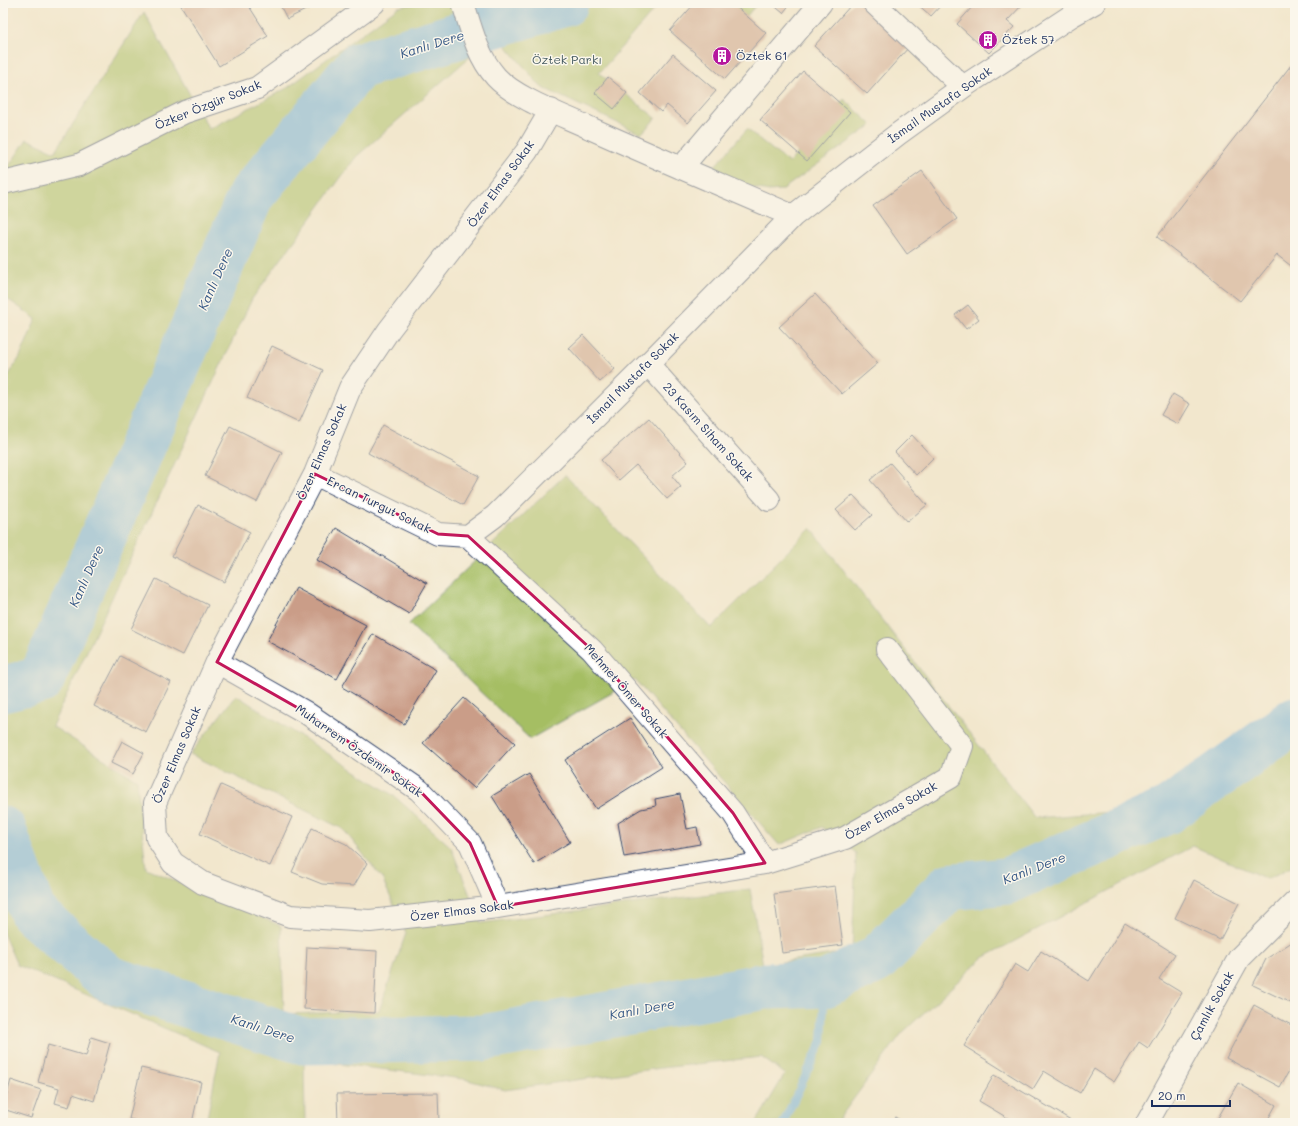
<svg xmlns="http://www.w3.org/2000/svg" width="1298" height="1126" font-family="Mali,sans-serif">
<rect width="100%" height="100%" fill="#fbf7ec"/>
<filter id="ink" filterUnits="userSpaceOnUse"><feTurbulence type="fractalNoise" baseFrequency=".025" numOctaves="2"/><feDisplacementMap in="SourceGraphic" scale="8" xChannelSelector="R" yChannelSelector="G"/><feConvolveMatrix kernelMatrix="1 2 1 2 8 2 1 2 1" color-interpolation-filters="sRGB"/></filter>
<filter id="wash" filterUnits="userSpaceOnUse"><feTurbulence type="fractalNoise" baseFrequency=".012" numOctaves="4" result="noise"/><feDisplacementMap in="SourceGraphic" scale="16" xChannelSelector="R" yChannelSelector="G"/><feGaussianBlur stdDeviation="0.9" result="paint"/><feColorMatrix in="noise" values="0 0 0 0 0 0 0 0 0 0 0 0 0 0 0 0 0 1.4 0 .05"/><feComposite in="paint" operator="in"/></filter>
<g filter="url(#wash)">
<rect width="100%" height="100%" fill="#f2e7cd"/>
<path fill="#a5be64" stroke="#607661" d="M 419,3 L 660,3 L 599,73 L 656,118 L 641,134 L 541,87 L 496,34 L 356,157 L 252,299 L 52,726 L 137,780 L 146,868 L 281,926 L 284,1014 L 379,1011 L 406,933 L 382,878 L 343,829 L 190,754 L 236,695 L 393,795 L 451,847 L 481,923 L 750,889 L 763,965 L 852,951 L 856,853 L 822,827 L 779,845 L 635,680 L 530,739 L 409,624 L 565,475 L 711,628 L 811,528 L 1035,818 L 1148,809 L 1295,703 L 1295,865 L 1267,879 L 1193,846 L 983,958 L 902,1033 L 836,1123 L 756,1123 L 785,1074 L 761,1057 L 661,1068 L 505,1090 L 464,1079 L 304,1060 L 305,1123 L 206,1123 L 220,1052 L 17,965 L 3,933 L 3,384 L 20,357 L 36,319 L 3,296 L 3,175 L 27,139 L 55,152 L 144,12 L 209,129 L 287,88 L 398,7 Z
M 716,3 L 754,3 L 756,5 L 739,25 Z
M 844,99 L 872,125 L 782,190 L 769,191 L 753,188 L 713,168 L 747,129 L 789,163 Z"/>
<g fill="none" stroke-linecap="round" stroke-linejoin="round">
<path stroke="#67adde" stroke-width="8" d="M 783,1123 L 822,1041 L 825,984"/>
<path stroke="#67adde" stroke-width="47" d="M 3,689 L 41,680 L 251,195 L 358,66 L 565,3
M 3,830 L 33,913 L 109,979 L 302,1041 L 482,1038 L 766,986 L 825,984 L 876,960 L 949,887 L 1007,881 L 1169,810 L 1295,720"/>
</g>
<g id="blocks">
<path fill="#ca9d88" d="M 181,3 L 247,3 L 268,36 L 219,66 L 180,4 Z
M 279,3 L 320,3 L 287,19 Z
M 695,3 L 732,3 L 766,33 L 725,79 L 670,31 Z
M 771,3 L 791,3 L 783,13 Z
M 853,3 L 861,3 L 909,47 L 867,94 L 814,46 Z
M 916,3 L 943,3 L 931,16 Z
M 970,3 L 1024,3 L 1007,21 L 1014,27 L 989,53 L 957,24 L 973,6 Z
M 673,54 L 716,91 L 688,123 L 667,105 L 661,112 L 640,93 Z
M 1295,60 L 1295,269 L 1277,255 L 1240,301 L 1157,237 Z
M 803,71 L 850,112 L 807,161 L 760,120 Z
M 608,77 L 627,93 L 614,109 L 595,93 Z
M 922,171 L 957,219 L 907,254 L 873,206 Z
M 815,294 L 878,363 L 842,394 L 779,327 Z
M 968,305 L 979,319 L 966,329 L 955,315 Z
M 583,335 L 615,369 L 600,382 L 569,348 Z
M 272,346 L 323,370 L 299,423 L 247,398 Z
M 1173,394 L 1190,404 L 1178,424 L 1161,415 Z
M 649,418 L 688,462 L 672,476 L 681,487 L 667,499 L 636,465 L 619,480 L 601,460 Z
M 383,425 L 479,476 L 463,505 L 368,453 Z
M 230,426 L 282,452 L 257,502 L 205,476 Z
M 912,435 L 933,458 L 916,475 L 895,452 Z
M 890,463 L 927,505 L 907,522 L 870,480 Z
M 853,495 L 872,515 L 855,530 L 836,510 Z
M 198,505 L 250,532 L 224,582 L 172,556 Z
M 336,528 L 427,583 L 409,614 L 317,560 Z
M 156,579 L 208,605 L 183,655 L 131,629 Z
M 296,588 L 366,625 L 337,679 L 267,641 Z
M 373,634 L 436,670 L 404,724 L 342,687 Z
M 120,656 L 171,682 L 146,732 L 94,706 Z
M 464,698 L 515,743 L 474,788 L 423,743 Z
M 630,718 L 662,767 L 596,809 L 565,760 Z
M 122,741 L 144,753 L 133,774 L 111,763 Z
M 529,774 L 570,842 L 534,864 L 492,796 Z
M 221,785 L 292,817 L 270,866 L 200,834 Z
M 680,794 L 687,829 L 697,827 L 700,844 L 624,857 L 618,823 L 641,809 L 656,806 L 655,799 Z
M 312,828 L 346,844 L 367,863 L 354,886 L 322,884 L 292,872 Z
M 1194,880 L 1239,903 L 1220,940 L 1175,918 Z
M 835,886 L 843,945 L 782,953 L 774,894 Z
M 1125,923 L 1175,954 L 1159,979 L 1182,993 L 1148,1048 L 1139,1042 L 1114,1082 L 1094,1069 L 1080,1093 L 1044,1071 L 1033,1089 L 964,1046 L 1015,964 L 1028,972 L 1041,951 L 1089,981 Z
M 1295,940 L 1295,1005 L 1253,985 L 1266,959 Z
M 307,947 L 377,951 L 374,1013 L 304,1009 Z
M 1254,1005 L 1295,1027 L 1295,1060 L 1280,1087 L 1226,1058 Z
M 91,1037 L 110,1043 L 94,1101 L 73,1094 L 69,1107 L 55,1103 L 59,1088 L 38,1082 L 48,1045 L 86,1056 Z
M 141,1068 L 201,1082 L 192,1123 L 145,1123 L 129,1119 Z
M 994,1075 L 1076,1123 L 1016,1123 L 979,1101 Z
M 11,1080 L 41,1090 L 31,1118 L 3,1109 Z
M 1238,1083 L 1276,1105 L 1266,1123 L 1215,1123 Z
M 438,1093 L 439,1122 L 338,1123 L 337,1094 Z
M 895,1117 L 905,1123 L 892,1123 Z"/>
</g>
</g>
<g filter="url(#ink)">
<use href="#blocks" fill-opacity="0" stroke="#3b4b6f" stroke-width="1"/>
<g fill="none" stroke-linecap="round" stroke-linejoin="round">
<g stroke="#3b4b6f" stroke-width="24">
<path id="minor" d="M 463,3 C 471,29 478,57 496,77 C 516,99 565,116 592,129 C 659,159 726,187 793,216
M 874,3 L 963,87
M 551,110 L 527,151 L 389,330 L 350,388 L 315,474 L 217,662 L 155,803 L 157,838 L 173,863 L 203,883 L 290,916 L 370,921 L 498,907 L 765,863 L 845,838 L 951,777 L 962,746 L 887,649
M 681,168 L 821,3
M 3,183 L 79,165 L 185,112 L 257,88 L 374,3
M 648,364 L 769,500
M 315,474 L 438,534 L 468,536
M 468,536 L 495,516 L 648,364 L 793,216 L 898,134 L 963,87 L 1071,16 L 1094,3
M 468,536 L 592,650 L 733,813 L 765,863
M 217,662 L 305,712 L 419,790 L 470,843 L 498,907
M 1147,1123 L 1239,958 L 1295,902"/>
</g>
<use href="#minor" stroke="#fff" stroke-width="22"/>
</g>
</g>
<path d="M0 0H1298V1126H0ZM 315,474 L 438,534 L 468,536 L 592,650 L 733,813 L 765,863 L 498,907 L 470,843 L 419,790 L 305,712 L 217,662 Z" fill="#f2e7cd" fill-opacity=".55" fill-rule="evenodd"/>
<path fill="none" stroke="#c2185b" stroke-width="3" stroke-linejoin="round" d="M 315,474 L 438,534 L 468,536 L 592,650 L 733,813 L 765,863 L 498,907 L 470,843 L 419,790 L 305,712 L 217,662 Z"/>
<defs>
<g id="building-disc" transform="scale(1)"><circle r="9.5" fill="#b5179e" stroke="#fbf7ec"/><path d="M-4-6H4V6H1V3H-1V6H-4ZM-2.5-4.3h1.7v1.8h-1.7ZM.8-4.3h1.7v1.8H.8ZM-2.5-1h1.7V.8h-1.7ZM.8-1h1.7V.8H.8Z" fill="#fff"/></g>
</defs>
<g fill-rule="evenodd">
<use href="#building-disc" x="988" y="40"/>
<use href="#building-disc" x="722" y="56"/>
</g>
<g text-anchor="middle" stroke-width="3" stroke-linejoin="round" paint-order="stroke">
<g font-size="12" fill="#1b2f5e" stroke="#fbf7ec" text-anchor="start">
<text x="1002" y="44">Öztek 57</text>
<text x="736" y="60">Öztek 61</text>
</g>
<g font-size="12" fill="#445a60" stroke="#fbf7ec">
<text x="567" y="64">Öztek Parkı</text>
</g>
<g font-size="12" fill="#1b2f5e" stroke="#fbf7ec">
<text transform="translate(208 105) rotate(-22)" y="4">Özker Özgür Sokak</text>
<text transform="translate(940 105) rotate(-35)" y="4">İsmail Mustafa Sokak</text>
<text transform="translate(501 184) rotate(-54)" y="4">Özer Elmas Sokak</text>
<text transform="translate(633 378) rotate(-45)" y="4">İsmail Mustafa Sokak</text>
<text transform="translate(708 432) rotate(48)" y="4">23 Kasım Siham Sokak</text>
<text transform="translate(322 452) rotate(-66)" y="4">Özer Elmas Sokak</text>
<text transform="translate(379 505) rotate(26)" y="4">Ercan Turgut Sokak</text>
<text transform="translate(626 691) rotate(49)" y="4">Mehmet Ömer Sokak</text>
<text transform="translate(359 751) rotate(35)" y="4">Muharrem Özdemir Sokak</text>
<text transform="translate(177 755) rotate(-67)" y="4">Özer Elmas Sokak</text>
<text transform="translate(891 811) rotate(-30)" y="4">Özer Elmas Sokak</text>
<text transform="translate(462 911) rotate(-7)" y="4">Özer Elmas Sokak</text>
<text transform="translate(1212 1006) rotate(-61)" y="4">Çamlık Sokak</text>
</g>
<g font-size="13" font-style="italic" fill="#325584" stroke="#fbf7ec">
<text transform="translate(432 44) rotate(-17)" y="5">Kanlı Dere</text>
<text transform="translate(215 279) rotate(-66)" y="5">Kanlı Dere</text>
<text transform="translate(86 576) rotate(-66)" y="5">Kanlı Dere</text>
<text transform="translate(1034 868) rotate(-21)" y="5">Kanlı Dere</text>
<text transform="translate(642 1009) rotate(-10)" y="5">Kanlı Dere</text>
<text transform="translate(263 1028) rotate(18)" y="5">Kanlı Dere</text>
</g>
</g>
<rect width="1298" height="1126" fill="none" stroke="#fbf7ec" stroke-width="16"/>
<path d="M1152 1100v6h78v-6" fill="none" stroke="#1b2f5e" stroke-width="2"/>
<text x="1158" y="1100" font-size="12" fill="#1b2f5e" stroke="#fbf7ec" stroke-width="3" paint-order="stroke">20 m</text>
</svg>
